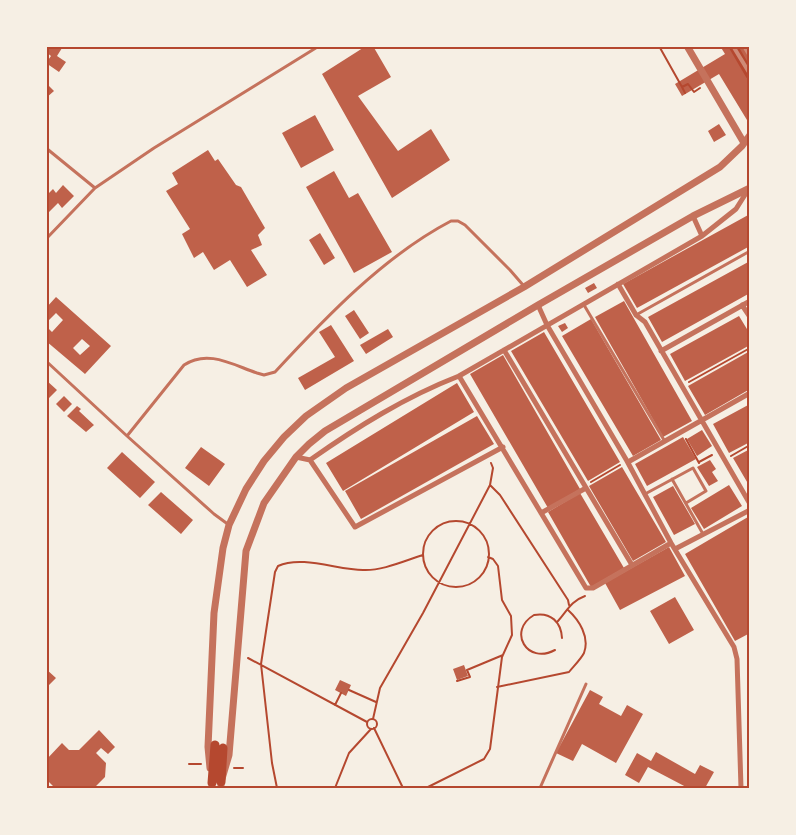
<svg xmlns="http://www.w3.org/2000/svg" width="796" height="835" font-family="'Noto Sans',sans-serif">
<rect width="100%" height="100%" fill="#f6efe4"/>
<path fill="#bf614a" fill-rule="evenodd" d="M 50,46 L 62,48 L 57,56 L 66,62 L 59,72 L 46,63 L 51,56 L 46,52 Z
M 366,46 L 373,46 L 391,77 L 358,96 L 398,151 L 431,129 L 450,160 L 392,198 L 322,74 Z
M 720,46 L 750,46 L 750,125 L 719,74 L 682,96 L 675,84 L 725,54 Z
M 46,83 L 54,91 L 46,98 Z
M 315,115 L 334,150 L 301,168 L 282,133 Z
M 719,124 L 726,135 L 714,142 L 708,131 Z
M 208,150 L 215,161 L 218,159 L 236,185 L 241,187 L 265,228 L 258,235 L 262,245 L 251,250 L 267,275 L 247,287 L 230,260 L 214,270 L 203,252 L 194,258 L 182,234 L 190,229 L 166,191 L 178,184 L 172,173 Z
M 334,171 L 349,198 L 358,193 L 392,252 L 354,273 L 306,187 Z
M 63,185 L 74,196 L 62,208 L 58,203 L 48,213 L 46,191 L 49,193 L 53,189 L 56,193 Z
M 750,214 L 750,246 L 637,308 L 623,284 Z
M 320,233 L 335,258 L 324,265 L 309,240 Z
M 750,261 L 750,293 L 662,342 L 648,317 Z
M 594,283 L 597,288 L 588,293 L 585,288 Z
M 56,297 L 111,346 L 85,374 L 46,341 L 46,326 L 52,332 L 63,320 L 56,313 L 46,323 L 46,308 ZM 82,339 L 90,346 L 80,355 L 73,348 Z
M 624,301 L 692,421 L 663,437 L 595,317 Z
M 354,310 L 369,333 L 360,339 L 345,316 Z
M 739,316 L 750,334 L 750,345 L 685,381 L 670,354 Z
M 591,319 L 661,440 L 633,456 L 562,336 Z
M 565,323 L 568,328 L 562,332 L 558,326 Z
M 331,325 L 354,361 L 305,390 L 298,378 L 335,357 L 319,332 Z
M 388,329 L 393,337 L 366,354 L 360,345 Z
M 544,332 L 620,462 L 588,481 L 511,351 Z
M 750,351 L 750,389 L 705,415 L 688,386 Z
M 503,355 L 580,489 L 548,508 L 470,374 Z
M 46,380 L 57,390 L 46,401 Z
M 457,383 L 474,412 L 343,491 L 326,463 Z
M 64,396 L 72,404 L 64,412 L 56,404 Z
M 750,404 L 750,442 L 729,453 L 713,424 Z
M 77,406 L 81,409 L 79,411 L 94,425 L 86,432 L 67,416 Z
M 477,416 L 494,444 L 361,519 L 345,491 Z
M 702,430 L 712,446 L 697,456 L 687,439 Z
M 683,437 L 696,459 L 647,486 L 635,464 Z
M 201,447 L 225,464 L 209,486 L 185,468 Z
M 750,449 L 750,487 L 733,458 Z
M 122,452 L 155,482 L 140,498 L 107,468 Z
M 710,460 L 716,469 L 712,472 L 718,481 L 709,486 L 697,467 Z
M 622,467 L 666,542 L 633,561 L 589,486 Z
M 729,485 L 742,506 L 704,529 L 691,508 Z
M 673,486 L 695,524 L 674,535 L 653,497 Z
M 161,492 L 193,520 L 181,534 L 148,505 Z
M 580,493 L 624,568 L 591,587 L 548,512 Z
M 748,517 L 750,633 L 735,641 L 685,554 Z
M 669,547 L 685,576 L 620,610 L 605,583 Z
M 675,597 L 694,630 L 669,644 L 650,611 Z
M 464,665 L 468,676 L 457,680 L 453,669 Z
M 46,669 L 56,678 L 46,688 Z
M 340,680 L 351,685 L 346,696 L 335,690 Z
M 590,690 L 603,697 L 599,704 L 621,716 L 627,705 L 643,714 L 616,763 L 582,744 L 573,761 L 556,753 Z
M 99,730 L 115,747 L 108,754 L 101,748 L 96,753 L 106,763 L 105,777 L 96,786 L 99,788 L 55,788 L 46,779 L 46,760 L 62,743 L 69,750 L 79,750 Z
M 656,752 L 695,774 L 700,765 L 714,772 L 705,788 L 688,788 L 648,767 L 639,783 L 625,775 L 637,753 L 651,761 Z"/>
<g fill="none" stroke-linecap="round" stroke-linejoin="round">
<path stroke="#b5482f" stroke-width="2" d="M 659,46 L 682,87
M 749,48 L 750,49
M 685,93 L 682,87 L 688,84 L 694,92 L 700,88
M 689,382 L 750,348
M 686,439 L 699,463
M 731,456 L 750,445
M 699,462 L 712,455
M 591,482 L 620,465
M 490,485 L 500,495 L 568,600 L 569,605
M423 554a33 33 0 1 1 66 0a33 33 0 1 1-66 0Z
M 558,621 C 567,611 571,601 585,596
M 555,650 C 527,665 507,631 534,615 C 551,612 561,622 562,638
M 248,658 L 367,722
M 457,681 L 470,677 L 467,670 L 503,655
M 497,687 L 569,672 C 573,667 581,659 584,653 C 590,637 579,620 568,610
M 349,690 L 376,702
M 335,705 L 341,693
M367 724a5 5 0 1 1 10 0a5 5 0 1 1-10 0Z
M 373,719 L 380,688 L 423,613 L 490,485 L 493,468 L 491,463
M 374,728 L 403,788
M 189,764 L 201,764
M 234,768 L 243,768
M 277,788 L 272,763 L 261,664 L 275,572 L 278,566 C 302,555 338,570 363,570 C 382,571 404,561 423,555
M 335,788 L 349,753 L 371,729
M 426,788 L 484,759 L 490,749 L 502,657 L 512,635 L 511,616 L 502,600 L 498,566 L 493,559 L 488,557"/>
<path stroke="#c5725c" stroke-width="3" d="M 46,148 L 95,188
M 46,239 L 95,188 L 154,148 L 319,46
M 584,305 L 664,440
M 636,315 L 750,251
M 46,361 L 127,436
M 672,479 L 703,534
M 645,494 L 693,468 L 706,491 L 686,503
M 229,525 L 214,514 L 127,436 L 184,365 C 208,349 233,365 257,373 L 264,375 L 275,372 C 325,318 384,256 451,221 L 458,221 L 465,225 L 510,270 L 523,285
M 540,788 L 586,684"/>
<path stroke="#c5725c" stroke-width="5" d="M 693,216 L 702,236
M 618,284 L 636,315 L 645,322 L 750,504
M 538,305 L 547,325 L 627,461 L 671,543 L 734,647 L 737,659 L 741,788
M 742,305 L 750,317
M 504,350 L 632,565
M 661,351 L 750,301
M 459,376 L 586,588 L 593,588 L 671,543
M 296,457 L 310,460 C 357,427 405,397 459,376 L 702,236 L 736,209 L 748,190
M 310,460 L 355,527 L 503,447
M 628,462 L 750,393
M 541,513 L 586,488
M 675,549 L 750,510"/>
<path stroke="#c5725c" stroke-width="7" d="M 687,46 L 744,143
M 210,768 L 208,747 L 214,613 L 223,548 L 229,525 L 246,489 L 264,461 L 284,437 L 306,416 L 346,388 L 524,287 L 720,167 L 742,146 L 750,135
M 221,788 L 221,782 L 229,755 L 246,551 L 264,503 L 296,457 L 309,444 L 325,431 L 538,305 L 693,216 L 750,188"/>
<path stroke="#b5482f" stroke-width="9" d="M 733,46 L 750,75
M 221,782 L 223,748
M 212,783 L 215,745"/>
<path stroke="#cf8b77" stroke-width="4" d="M 733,46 L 750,74
M 744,46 L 750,56"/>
</g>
<rect width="796" height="835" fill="none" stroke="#f6efe4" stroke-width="96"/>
<rect x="48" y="48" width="700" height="739" fill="none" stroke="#b5482f" stroke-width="2"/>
</svg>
